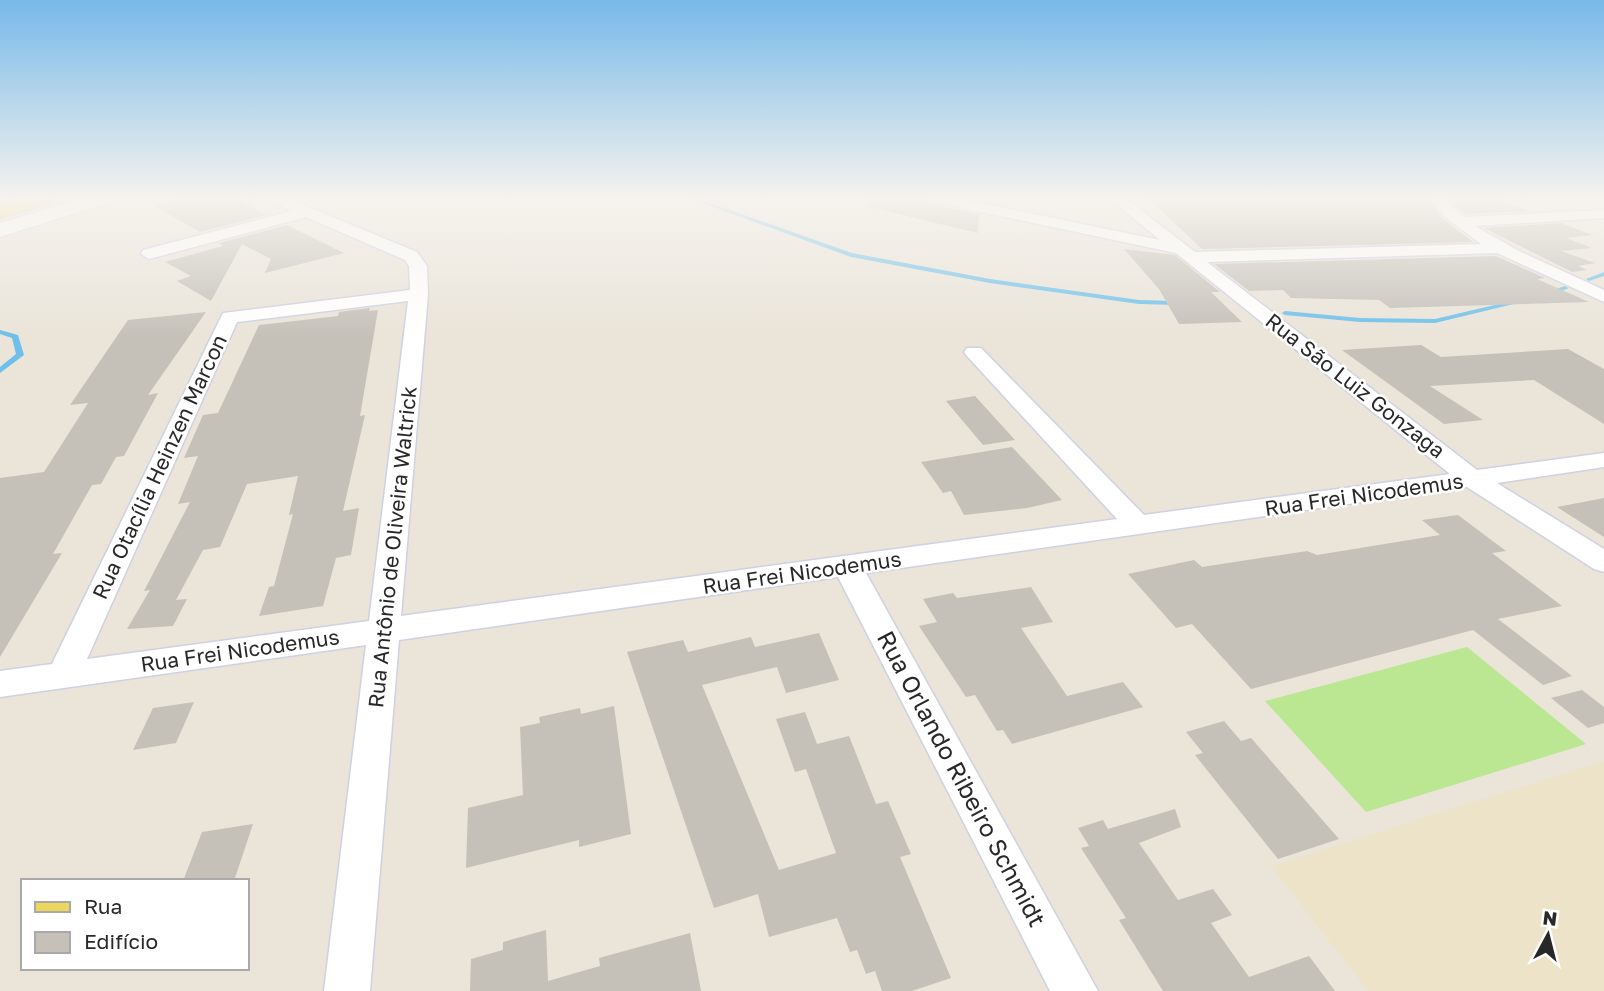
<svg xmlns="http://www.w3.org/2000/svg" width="1604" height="991" font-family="'Golos Text',sans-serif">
<rect width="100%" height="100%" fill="#eae4d9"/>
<path fill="#ece3c9" d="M 1604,761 L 1604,991 L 1368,991 L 1271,866 Z"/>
<path fill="#bce792" d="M 1467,647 L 1586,744 L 1366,812 L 1265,701 Z"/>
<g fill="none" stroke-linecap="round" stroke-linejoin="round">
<path fill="#6ec0eb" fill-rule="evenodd" d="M 685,197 L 693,197 L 852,253 L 990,279 L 1139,300 L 1177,301 L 1180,303 L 1177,305 L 1139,304 L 990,283 L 851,257 Z
M 1604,272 L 1604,276 L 1589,281 L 1586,279 Z
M 1565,286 L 1568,288 L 1567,289 L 1548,295 L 1545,293 Z
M 1520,299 L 1523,301 L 1522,302 L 1435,323 L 1360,322 L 1285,315 L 1282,313 L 1285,311 L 1360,318 L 1435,319 Z
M 0,330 L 18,335 L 24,355 L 0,373 L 0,367 L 16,354 L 12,338 L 0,334 Z"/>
</g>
<path fill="#c5c1b9" d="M 186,197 L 231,197 L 267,215 L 200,232 L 153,205 Z
M 870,197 L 920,197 L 929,204 L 979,214 L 978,233 L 869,207 Z
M 1147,197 L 1425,197 L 1442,218 L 1473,242 L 1202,249 Z
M 1447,197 L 1493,197 L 1529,211 L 1465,214 Z
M 1561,223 L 1592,235 L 1566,238 L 1592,248 L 1561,251 L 1595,263 L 1578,266 L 1587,270 L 1572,272 L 1484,228 Z
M 287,225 L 344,253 L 265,273 L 271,259 L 242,244 L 211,301 L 177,281 L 191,276 L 165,262 L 223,246 L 219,243 Z
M 1124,249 L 1175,255 L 1220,292 L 1211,292 L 1242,322 L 1179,324 L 1159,289 Z
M 1496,256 L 1545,278 L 1537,279 L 1589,302 L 1390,308 L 1379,300 L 1291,298 L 1283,290 L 1249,291 L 1214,264 Z
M 370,308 L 369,311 L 378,310 L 360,416 L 365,415 L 343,511 L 359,508 L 351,555 L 336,558 L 323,606 L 259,616 L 269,587 L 274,586 L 293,514 L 289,515 L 298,476 L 247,484 L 220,547 L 203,550 L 176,600 L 187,599 L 173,626 L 127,629 L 150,590 L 144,591 L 190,502 L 178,504 L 198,456 L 184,458 L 203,415 L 218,413 L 259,325 L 338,316 L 339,312 Z
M 206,312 L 148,395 L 158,393 L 124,456 L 116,457 L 101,484 L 92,485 L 53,554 L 62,553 L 0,657 L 0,478 L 44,472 L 88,403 L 70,405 L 128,320 Z
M 1421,345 L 1441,357 L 1568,349 L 1604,369 L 1604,424 L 1534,380 L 1430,386 L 1483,420 L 1444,424 L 1342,350 Z
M 975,396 L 1015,440 L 983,445 L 946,401 Z
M 1012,447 L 1062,500 L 1027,508 L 964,515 L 951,491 L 943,493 L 921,462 Z
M 1604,498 L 1604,537 L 1557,507 Z
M 1458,515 L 1506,551 L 1492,553 L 1562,606 L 1498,619 L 1572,676 L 1543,685 L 1473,630 L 1251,689 L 1192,624 L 1176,628 L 1128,574 L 1194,560 L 1202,567 L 1307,551 L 1317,555 L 1440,535 L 1422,520 Z
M 1031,587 L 1053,622 L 1021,628 L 1067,696 L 1123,682 L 1143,707 L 1012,744 L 1003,730 L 997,731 L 975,695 L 966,697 L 919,626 L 937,622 L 923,599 L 953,593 L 957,598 Z
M 819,633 L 839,680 L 786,693 L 777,667 L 702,685 L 779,870 L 836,853 L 806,769 L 795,772 L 776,719 L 805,712 L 817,744 L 849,736 L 876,804 L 888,801 L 911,854 L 900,857 L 951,978 L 912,991 L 882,991 L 875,971 L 866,974 L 857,950 L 850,952 L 837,918 L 769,937 L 758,894 L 714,908 L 627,652 L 683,640 L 688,652 L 751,637 L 755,647 Z
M 1582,690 L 1604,707 L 1604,723 L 1588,728 L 1551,698 Z
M 194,702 L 176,743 L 133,750 L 153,708 Z
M 614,706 L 631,834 L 579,847 L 579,840 L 466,868 L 468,808 L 523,795 L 520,727 L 540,723 L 539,717 L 580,708 L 581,714 Z
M 1224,721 L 1241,741 L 1251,738 L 1339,839 L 1278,859 L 1195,755 L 1203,753 L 1186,732 Z
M 1175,809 L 1181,827 L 1139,843 L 1178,900 L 1213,889 L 1232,915 L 1211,923 L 1249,977 L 1309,956 L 1335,991 L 1163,991 L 1119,920 L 1126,918 L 1081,848 L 1089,846 L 1078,828 L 1103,820 L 1108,829 Z
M 253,824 L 234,881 L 183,881 L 202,832 Z
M 546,930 L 548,981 L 600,966 L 599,958 L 690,933 L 701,991 L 470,991 L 471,959 L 503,950 L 503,942 Z"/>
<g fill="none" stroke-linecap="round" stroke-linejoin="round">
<g stroke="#cfd1e1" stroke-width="3">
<path id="street" d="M 264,197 L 284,197 L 417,252 L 427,266 L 428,294 L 401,616 L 1117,519 L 967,356 L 964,352 L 967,348 L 981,348 L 1144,515 L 1450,474 L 1176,253 L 930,201 L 923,197 L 952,197 L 1160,240 L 1108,197 L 1124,197 L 1195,252 L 1481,244 L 1444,216 L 1428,197 L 1443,197 L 1464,217 L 1604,210 L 1604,218 L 1475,226 L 1519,251 L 1604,290 L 1604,302 L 1497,253 L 1207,262 L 1477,470 L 1604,453 L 1604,467 L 1497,483 L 1604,549 L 1604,572 L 1594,569 L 1467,487 L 866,573 L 1098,991 L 1050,991 L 838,577 L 399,640 L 370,991 L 324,991 L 366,645 L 0,697 L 0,671 L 52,664 L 223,313 L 410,290 L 409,266 L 405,260 L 306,217 L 149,259 L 141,254 L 143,250 L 292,211 ZM 408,301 L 369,621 L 87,659 L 237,322 Z"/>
</g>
<g stroke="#cfd1e1" stroke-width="2">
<path id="secondary" d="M 85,197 L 117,197 L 114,201 L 0,237 L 0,223 Z"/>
</g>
<g stroke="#c7c7c7" stroke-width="3">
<path id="primary" d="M 24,197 L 57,197 L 54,201 L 0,218 L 0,204 Z"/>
</g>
<use href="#street" fill="#fff" fill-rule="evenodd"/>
<use href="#secondary" fill="#fff" fill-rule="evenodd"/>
<use href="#primary" fill="#ecd65c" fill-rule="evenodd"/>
</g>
<linearGradient id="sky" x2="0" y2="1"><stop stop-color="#77b9e9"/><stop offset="0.59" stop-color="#f6f3ee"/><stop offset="1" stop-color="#f6f3ee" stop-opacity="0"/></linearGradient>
<rect width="1604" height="336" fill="url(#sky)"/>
<g text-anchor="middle" stroke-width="5" stroke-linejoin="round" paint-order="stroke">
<g font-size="21" fill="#282828" stroke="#fff">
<text transform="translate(1355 386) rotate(38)" y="7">Rua São Luiz Gonzaga</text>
<text transform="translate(160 467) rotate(-65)" y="7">Rua Otacília Heinzen Marcon</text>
<text transform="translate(1364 495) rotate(-8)" y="7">Rua Frei Nicodemus</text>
<text transform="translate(393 547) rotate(-84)" y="7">Rua Antônio de Oliveira Waltrick</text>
<text transform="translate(802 573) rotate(-8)" y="7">Rua Frei Nicodemus</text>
<text transform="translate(240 651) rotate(-8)" y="7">Rua Frei Nicodemus</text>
</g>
<g font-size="24" fill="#282828" stroke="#fff">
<text transform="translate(961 779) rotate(62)" y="8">Rua Orlando Ribeiro Schmidt</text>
</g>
</g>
<rect x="21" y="879" width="228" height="91" fill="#ffffff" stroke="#a9a9a9" stroke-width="2"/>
<rect x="35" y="902" width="35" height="10" fill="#ecd65c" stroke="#a9a9a9" stroke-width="2"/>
<text x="84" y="914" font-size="21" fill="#282828">Rua</text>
<rect x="35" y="932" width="35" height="21" fill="#c5c1b9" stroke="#a9a9a9" stroke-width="2"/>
<text x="84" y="949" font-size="21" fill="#282828">Edifício</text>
<g transform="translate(1548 935) rotate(7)" stroke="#ffffff" stroke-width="5" paint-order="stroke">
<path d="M0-5L12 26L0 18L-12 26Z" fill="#282828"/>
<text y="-10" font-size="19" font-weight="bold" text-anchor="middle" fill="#282828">N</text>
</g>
</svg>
